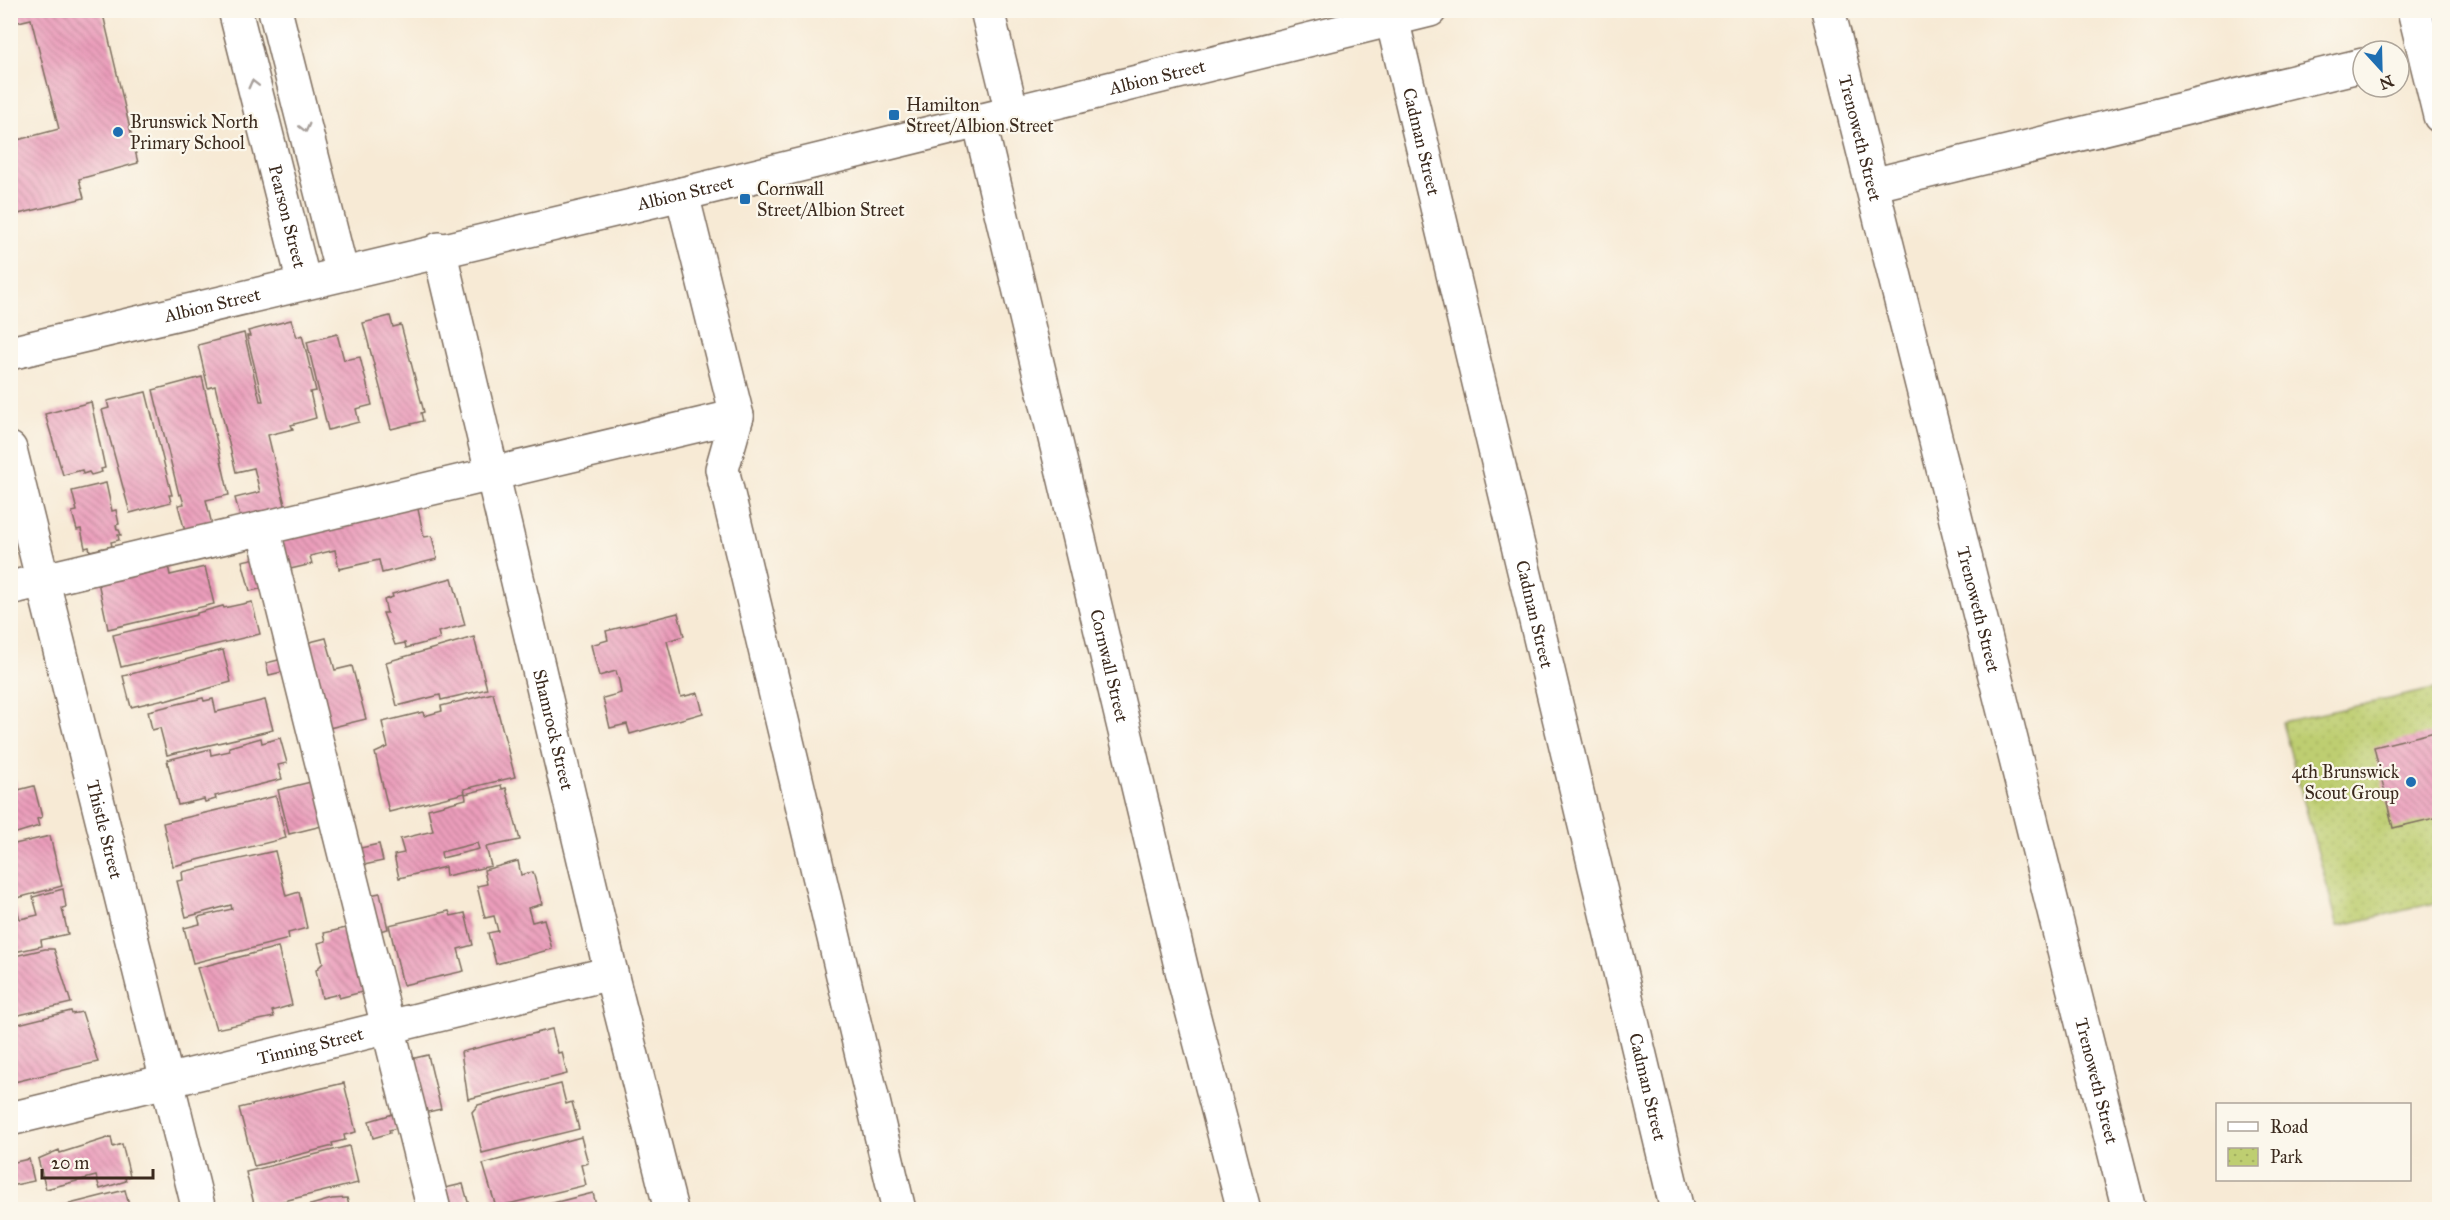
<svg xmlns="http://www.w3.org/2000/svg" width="2450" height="1220" font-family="'IM FELL Great Primer',serif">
<defs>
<pattern id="park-dots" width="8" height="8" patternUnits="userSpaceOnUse" patternTransform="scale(1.5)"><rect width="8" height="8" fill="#bece71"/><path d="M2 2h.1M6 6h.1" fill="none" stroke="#a4b161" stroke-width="1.8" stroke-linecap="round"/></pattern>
<pattern id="building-back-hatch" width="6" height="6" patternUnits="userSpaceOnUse" patternTransform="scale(1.5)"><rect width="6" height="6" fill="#eb9dbb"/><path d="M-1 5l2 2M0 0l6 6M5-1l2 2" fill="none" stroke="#c08097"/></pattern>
</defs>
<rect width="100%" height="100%" fill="#fbf7ec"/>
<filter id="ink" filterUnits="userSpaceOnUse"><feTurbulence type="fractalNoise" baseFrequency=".0167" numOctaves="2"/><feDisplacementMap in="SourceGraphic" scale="12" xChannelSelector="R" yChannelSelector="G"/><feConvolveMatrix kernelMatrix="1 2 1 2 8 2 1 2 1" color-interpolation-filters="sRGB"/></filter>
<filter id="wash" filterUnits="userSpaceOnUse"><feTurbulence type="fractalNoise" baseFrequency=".008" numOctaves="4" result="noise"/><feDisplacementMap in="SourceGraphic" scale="24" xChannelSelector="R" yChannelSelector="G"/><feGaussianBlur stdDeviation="1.35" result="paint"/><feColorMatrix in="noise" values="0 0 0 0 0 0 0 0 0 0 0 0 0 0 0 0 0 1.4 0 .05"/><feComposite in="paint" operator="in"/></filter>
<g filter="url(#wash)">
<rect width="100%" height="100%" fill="#f7ead5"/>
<path fill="url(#park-dots)" stroke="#7c7c48" stroke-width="1.5" d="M 2439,688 L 2439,902 L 2338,926 L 2282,722 Z"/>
<g id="blocks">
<path fill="url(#building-back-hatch)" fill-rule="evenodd" d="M 10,10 L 102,10 L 138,163 L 79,179 L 84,198 L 10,216 L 10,142 L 59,129 L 31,19 L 10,24 Z
M 390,316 L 393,327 L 401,325 L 424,412 L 421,413 L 423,421 L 391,429 L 363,323 Z
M 291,320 L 297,337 L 302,335 L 316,391 L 310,392 L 316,418 L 291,425 L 293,429 L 268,435 L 287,513 L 242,524 L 235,498 L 260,492 L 254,468 L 236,472 L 215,386 L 208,388 L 198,345 L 244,333 L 260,401 L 263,401 L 247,336 L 250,336 L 248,331 Z
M 337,334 L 344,360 L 360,357 L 372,405 L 356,409 L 359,422 L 328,430 L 307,342 Z
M 202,377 L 229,495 L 206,500 L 214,533 L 187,539 L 178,505 L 184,504 L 181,494 L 179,495 L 153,390 Z
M 146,392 L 172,495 L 169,495 L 171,502 L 130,513 L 102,410 L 109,408 L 107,401 Z
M 91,402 L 105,468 L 101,469 L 102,472 L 91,475 L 89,472 L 83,474 L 82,470 L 63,475 L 45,414 Z
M 106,483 L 112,511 L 116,510 L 119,524 L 116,525 L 117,530 L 119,530 L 121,535 L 118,535 L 119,540 L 111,542 L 112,546 L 90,551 L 89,547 L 85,548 L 81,529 L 77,530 L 72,512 L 77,511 L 72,491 Z
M 416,500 L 424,537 L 432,536 L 437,559 L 382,573 L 379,560 L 339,569 L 335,550 L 310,556 L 312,564 L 286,570 L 280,546 L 289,530 Z
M 265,556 L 272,586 L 250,591 L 242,561 Z
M 167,561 L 170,575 L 205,567 L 214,604 L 108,629 L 97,577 Z
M 452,578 L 465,625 L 438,632 L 440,639 L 406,648 L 405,643 L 395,645 L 383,613 L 387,613 L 384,600 L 393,597 L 392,594 Z
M 252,602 L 260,634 L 121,667 L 113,635 L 197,615 L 197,613 L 223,606 L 224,608 Z
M 678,613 L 684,636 L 667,641 L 681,697 L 698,693 L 703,713 L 630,734 L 627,724 L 610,728 L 603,698 L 621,693 L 619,681 L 616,671 L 599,676 L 591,645 L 608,640 L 606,631 Z
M 474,637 L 487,689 L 441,700 L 440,695 L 397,706 L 386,662 Z
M 326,638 L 335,670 L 352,666 L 366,719 L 325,729 L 302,644 Z
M 223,650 L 231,682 L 165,701 L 164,699 L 131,707 L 123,676 Z
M 287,658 L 290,670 L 269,675 L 266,663 Z
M 493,693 L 515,777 L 464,789 L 465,793 L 389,812 L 375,753 L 388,747 L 382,722 L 423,712 L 424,716 L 442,711 L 441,706 Z
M 203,698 L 204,701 L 213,699 L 216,712 L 265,700 L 273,730 L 167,755 L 160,728 L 152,730 L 148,711 Z
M 2439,731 L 2439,817 L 2393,828 L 2374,747 Z
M 261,738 L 262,743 L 280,738 L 287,763 L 278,765 L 282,779 L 215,796 L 216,799 L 205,802 L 204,799 L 178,805 L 167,760 L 210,749 L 211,755 L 230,751 L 229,747 Z
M 16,780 L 18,790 L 34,786 L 42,817 L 37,819 L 39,826 L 10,835 L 10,782 Z
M 319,780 L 330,824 L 289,834 L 278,790 Z
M 501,785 L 502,789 L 506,788 L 520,840 L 486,847 L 491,866 L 446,876 L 445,867 L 399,878 L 394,855 L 404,853 L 400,839 L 433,831 L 428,809 L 466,799 L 465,794 ZM 477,843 L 479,849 L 442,858 L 441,852 Z
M 276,796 L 286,838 L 173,866 L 163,823 Z
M 50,836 L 62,886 L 10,900 L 10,845 Z
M 379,844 L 383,861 L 359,866 L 356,849 Z
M 275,851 L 286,896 L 299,892 L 307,928 L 288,933 L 289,939 L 193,963 L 184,928 L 200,924 L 198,917 L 232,909 L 231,905 L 186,917 L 177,881 L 183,880 L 182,872 Z
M 518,861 L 521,875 L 533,872 L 542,904 L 528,908 L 532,922 L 544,919 L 552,949 L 496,964 L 488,933 L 498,931 L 494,916 L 485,918 L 477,886 L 487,884 L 484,870 Z
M 63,889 L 66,907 L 62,908 L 68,934 L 41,940 L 42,946 L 10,953 L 10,910 L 17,909 L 20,919 L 38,915 L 33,897 Z
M 380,893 L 388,929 L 374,932 L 365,896 Z
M 449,911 L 451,916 L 465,913 L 473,945 L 458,949 L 464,971 L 403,985 L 389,925 Z
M 355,926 L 370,990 L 339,998 L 339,994 L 322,998 L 316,970 L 323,963 L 318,943 L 326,941 L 324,933 Z
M 278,947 L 292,1005 L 272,1011 L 274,1017 L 216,1029 L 197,968 Z
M 45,949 L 54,949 L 71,1003 L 10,1017 L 10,957 Z
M 71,1011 L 72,1014 L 82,1012 L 98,1062 L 10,1083 L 10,1026 Z
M 552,1029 L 558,1053 L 562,1052 L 567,1074 L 468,1099 L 461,1052 Z
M 428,1055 L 441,1109 L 419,1114 L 406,1060 Z
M 344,1083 L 356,1132 L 344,1135 L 345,1140 L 332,1143 L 333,1146 L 254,1166 L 239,1108 Z
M 561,1084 L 566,1104 L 572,1102 L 579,1129 L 482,1153 L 472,1112 L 478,1105 Z
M 393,1114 L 397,1128 L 389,1130 L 390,1133 L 373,1138 L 369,1121 Z
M 111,1137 L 113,1147 L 122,1144 L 130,1176 L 125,1178 L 126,1181 L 100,1189 L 96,1176 L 46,1189 L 38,1159 L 59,1150 L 60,1153 Z
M 581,1137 L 588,1163 L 581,1165 L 586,1185 L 496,1207 L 483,1164 Z
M 349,1146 L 358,1183 L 255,1208 L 246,1172 Z
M 29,1159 L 34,1181 L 10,1186 L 10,1163 Z
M 463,1184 L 470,1209 L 441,1209 L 436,1190 Z
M 125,1190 L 130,1209 L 50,1209 Z
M 593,1193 L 597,1209 L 604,1207 L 605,1209 L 529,1209 Z
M 347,1198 L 350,1209 L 296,1209 L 332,1199 Z"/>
</g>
</g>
<g filter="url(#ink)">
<use href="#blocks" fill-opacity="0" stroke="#7d6d5e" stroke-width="1.5"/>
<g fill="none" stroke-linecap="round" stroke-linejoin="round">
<g stroke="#7d6d5e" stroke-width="36">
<g id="minor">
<path id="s1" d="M 235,10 L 304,283"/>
<path d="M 275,10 L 342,274"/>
<path d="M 987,10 L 1012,113"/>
<path id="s2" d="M 1828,10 L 2129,1210"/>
<path d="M 2414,10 L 2440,116"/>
<path id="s3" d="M 1392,19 L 1677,1210"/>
<path id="s4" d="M 979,120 L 1185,983 L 1244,1210"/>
<path d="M 1872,185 L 2363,65"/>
<path d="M 682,194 L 737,416 L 722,469 L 899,1210"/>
<path id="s5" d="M 439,249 L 611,973 L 671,1210"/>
<path id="s6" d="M 10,353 L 682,194 L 1430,10"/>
<path id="s7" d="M 10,449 L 199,1210"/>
<path d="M 263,528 L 434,1210"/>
<path d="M 10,588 L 737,416"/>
<path id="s8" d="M 10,1119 L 611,973"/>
</g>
</g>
<use href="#minor" stroke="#fff" stroke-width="33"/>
</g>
<defs><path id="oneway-chevron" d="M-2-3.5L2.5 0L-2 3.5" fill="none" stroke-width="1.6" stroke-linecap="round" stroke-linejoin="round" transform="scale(1.5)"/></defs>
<g stroke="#a79f9a">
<use href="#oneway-chevron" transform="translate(253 84) rotate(-104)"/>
<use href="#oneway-chevron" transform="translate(305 128) rotate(76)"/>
</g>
</g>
<g fill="#1f6fb2" stroke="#fbf7ec" stroke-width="2">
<rect x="888" y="109" width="12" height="12" rx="3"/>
<circle cx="118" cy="132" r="6"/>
<rect x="739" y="193" width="12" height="12" rx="3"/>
<circle cx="2411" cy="782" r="6"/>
</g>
<g text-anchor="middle" stroke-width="4.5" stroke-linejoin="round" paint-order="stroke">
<g font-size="18" fill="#3b2a1e" stroke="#fbf7ec">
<text dy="6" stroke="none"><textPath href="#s6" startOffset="1180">Albion Street</textPath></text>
<text dy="6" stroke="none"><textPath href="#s2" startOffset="132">Trenoweth Street</textPath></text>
<text dy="6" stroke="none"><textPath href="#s3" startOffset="126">Cadman Street</textPath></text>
<text dy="6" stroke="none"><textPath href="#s6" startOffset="694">Albion Street</textPath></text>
<text dy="6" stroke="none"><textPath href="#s1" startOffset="213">Pearson Street</textPath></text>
<text dy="6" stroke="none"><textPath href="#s6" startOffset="208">Albion Street</textPath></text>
<text dy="6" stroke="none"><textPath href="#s2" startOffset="618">Trenoweth Street</textPath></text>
<text dy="6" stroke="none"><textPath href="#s3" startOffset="612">Cadman Street</textPath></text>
<text dy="6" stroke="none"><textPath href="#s4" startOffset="561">Cornwall Street</textPath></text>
<text dy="6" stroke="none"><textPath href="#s5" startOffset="494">Shamrock Street</textPath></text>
<text dy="6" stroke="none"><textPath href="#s7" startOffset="392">Thistle Street</textPath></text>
<text dy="6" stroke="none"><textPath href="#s8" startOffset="309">Tinning Street</textPath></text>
<text dy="6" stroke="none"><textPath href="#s2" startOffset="1104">Trenoweth Street</textPath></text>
<text dy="6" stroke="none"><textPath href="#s3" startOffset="1098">Cadman Street</textPath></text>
</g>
<g font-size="18" fill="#3b2a1e" stroke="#fbf7ec" text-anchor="start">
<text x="906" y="111">Hamilton<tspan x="906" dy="21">Street/Albion Street</tspan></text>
<text x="130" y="128">Brunswick North<tspan x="130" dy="21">Primary School</tspan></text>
<text x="757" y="195">Cornwall<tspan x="757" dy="21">Street/Albion Street</tspan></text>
<text x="2399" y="778" text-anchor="end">4th Brunswick<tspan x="2399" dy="21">Scout Group</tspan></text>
</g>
</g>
<rect width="2450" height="1220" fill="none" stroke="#fbf7ec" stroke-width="36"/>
<rect x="2216" y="1103" width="195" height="78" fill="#fbf7ec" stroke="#aea59a" stroke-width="1.5"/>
<rect x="2228" y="1122" width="30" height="9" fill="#ffffff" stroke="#aea59a" stroke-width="1.5"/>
<text x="2270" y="1133" font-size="18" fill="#3b2a1e">Road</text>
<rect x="2228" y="1148" width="30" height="18" fill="url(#park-dots)" stroke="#aea59a" stroke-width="1.5"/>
<text x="2270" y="1163" font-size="18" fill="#3b2a1e">Park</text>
<g transform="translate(2381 69) rotate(158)"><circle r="28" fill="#fbf7ec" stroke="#aea59a" stroke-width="1.5"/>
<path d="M0-4.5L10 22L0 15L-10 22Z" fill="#1f6fb2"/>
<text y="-9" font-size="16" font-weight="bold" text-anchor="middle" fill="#3b2a1e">N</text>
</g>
<path d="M42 1169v9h111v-9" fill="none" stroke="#3b2a1e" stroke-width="3"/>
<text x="51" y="1169" font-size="18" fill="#3b2a1e" stroke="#fbf7ec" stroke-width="4.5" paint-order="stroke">20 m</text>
</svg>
